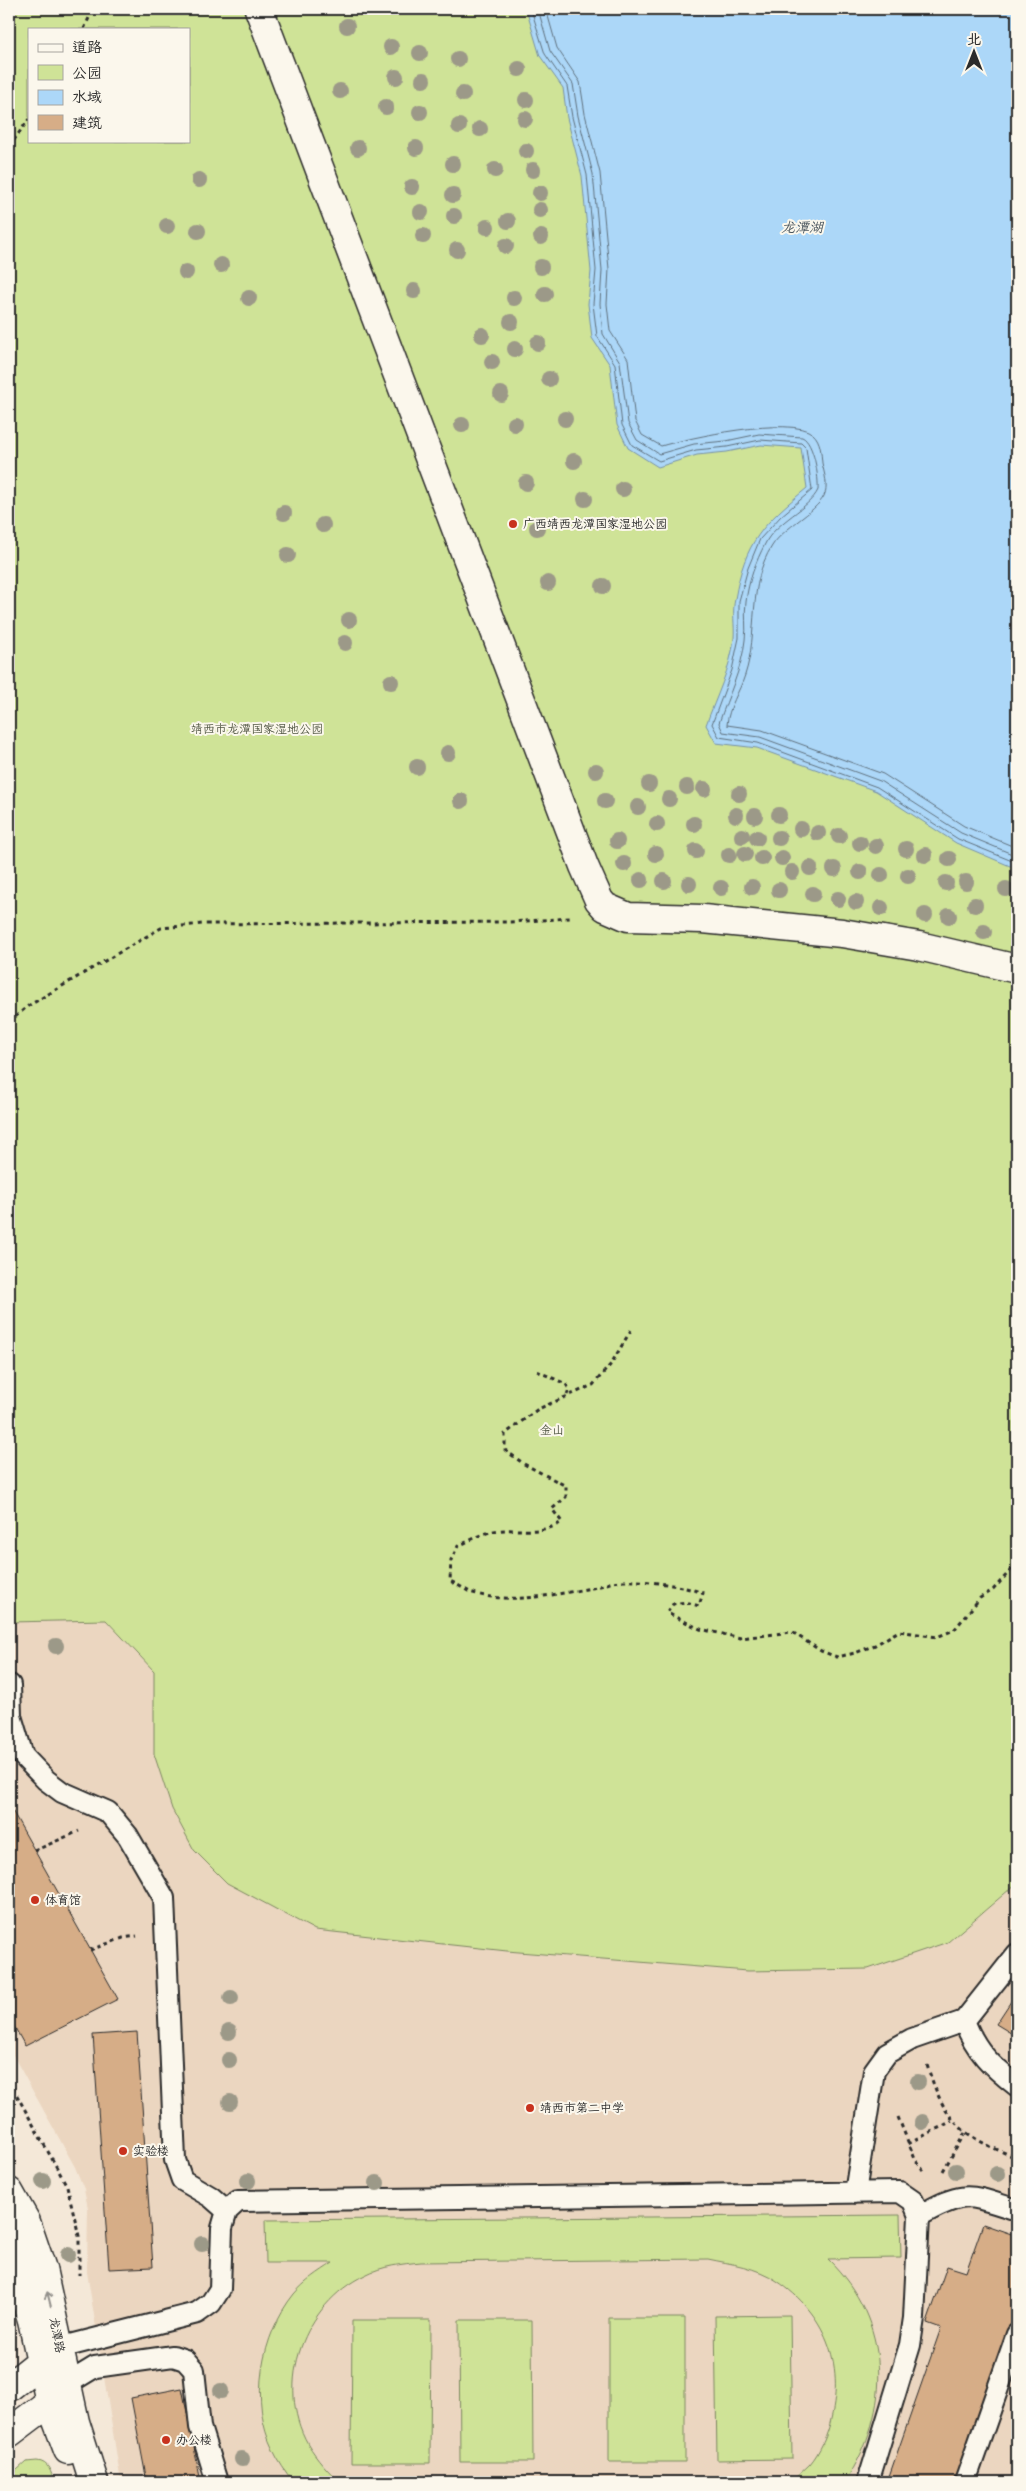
<svg xmlns="http://www.w3.org/2000/svg" width="1026" height="2491" font-family="'Playpen Sans','LXGW WenKai TC',sans-serif">
<rect width="100%" height="100%" fill="#f4e8d8"/>
<filter id="ink" filterUnits="userSpaceOnUse"><feTurbulence type="fractalNoise" baseFrequency=".02" numOctaves="2"/><feDisplacementMap in="SourceGraphic" scale="10" xChannelSelector="R" yChannelSelector="G"/><feConvolveMatrix kernelMatrix="1 2 1 2 8 2 1 2 1" color-interpolation-filters="sRGB"/></filter>
<g filter="url(#ink)">
<path fill="#ebd6c0" d="M 106,1620 L 154,1671 L 154,1754 L 507,1951 L 747,1971 L 868,1969 L 948,1942 L 1017,1883 L 1017,2482 L 121,2482 L 87,2272 L 88,2208 L 84,2189 L 75,2167 L 9,2048 L 9,1622 Z"/>
<path fill="#cfe397" stroke="#7d8761" fill-rule="evenodd" d="M 9,9 L 1017,9 L 1017,1883 L 948,1942 L 868,1969 L 747,1971 L 507,1951 L 315,1930 L 227,1883 L 194,1850 L 172,1809 L 154,1754 L 154,1671 L 106,1620 L 9,1622 ZM 29,29 L 189,29 L 189,141 L 29,141 Z
M 900,2215 L 901,2258 L 828,2259 C 892,2322 893,2409 845,2482 L 791,2482 C 797,2476 804,2470 810,2464 C 820,2452 828,2434 831,2419 C 845,2363 825,2313 777,2281 C 757,2267 731,2264 708,2259 L 421,2262 C 402,2264 382,2266 365,2275 C 304,2304 274,2384 308,2444 C 317,2459 328,2471 340,2482 L 293,2482 C 286,2472 278,2461 273,2450 C 249,2402 261,2335 294,2294 C 305,2281 319,2272 333,2263 L 266,2263 L 265,2220 Z
M 790,2315 L 792,2459 L 717,2460 L 715,2316 Z
M 609,2318 L 685,2318 L 685,2462 L 609,2462 Z
M 352,2320 L 431,2320 L 430,2463 L 351,2463 Z
M 459,2320 L 532,2320 L 533,2462 L 460,2462 Z
M 37,2461 C 49,2462 51,2472 54,2482 L 9,2482 L 9,2477 L 26,2462 Z"/>
<path fill="#acd7f8" stroke="#7892a6" d="M 526,9 L 1017,9 L 1017,869 L 956,843 L 876,791 L 757,748 L 716,743 L 706,725 C 716,697 731,668 734,638 C 735,625 732,612 735,599 C 745,541 763,524 807,488 L 801,448 L 761,445 L 727,452 L 697,455 L 658,467 L 628,448 L 617,425 L 610,365 L 592,338 L 588,304 L 591,271 L 582,176 L 567,118 L 563,88 L 540,56 Z"/>
<g fill="none" stroke-linecap="round" stroke-linejoin="round">
<path stroke="#5f707d" stroke-width="1" d="M 531,9 L 545,54 L 567,86 L 572,117 L 587,175 L 596,270 L 593,304 L 597,336 L 615,364 L 622,425 L 632,445 L 659,461 L 696,450 L 727,447 L 760,440 L 801,443 L 806,448 L 812,490 L 781,516 L 760,539 L 748,568 L 739,601 L 739,638 L 732,670 L 712,724 L 719,737 L 758,743 L 877,787 L 958,839 L 1017,863
M 538,9 L 550,51 L 573,84 L 578,116 L 593,174 L 602,270 L 600,304 L 603,334 L 620,362 L 628,423 L 637,440 L 659,454 L 694,444 L 726,441 L 759,434 L 802,437 C 814,442 819,478 818,490 C 810,508 775,522 765,544 C 756,561 748,582 746,602 C 744,614 747,627 745,640 C 742,669 728,696 719,723 L 723,732 L 760,737 L 880,781 L 961,833 L 1017,856
M 546,9 L 557,48 L 580,82 L 585,114 L 600,173 L 609,269 L 607,304 L 610,331 L 628,359 L 635,421 L 642,435 L 661,446 C 688,438 791,415 813,434 C 821,441 821,453 822,463 C 824,473 829,486 824,496 C 815,513 784,527 772,546 C 747,585 759,633 745,675 C 740,691 728,708 727,725 L 762,730 L 883,774 L 964,826 L 1017,848"/>
</g>
<path fill="#d6ad87" stroke="#2b2b2b" d="M 9,1805 L 118,1999 L 25,2046 L 9,2017 Z
M 1017,1992 L 1017,2042 L 1014,2035 L 996,2024 Z
M 137,2032 L 153,2267 L 109,2269 L 93,2035 Z
M 983,2224 L 1017,2236 L 1017,2308 L 955,2482 L 887,2482 L 941,2328 L 927,2323 L 947,2266 L 966,2272 Z
M 182,2388 L 201,2482 L 147,2482 L 131,2398 Z"/>
<g fill="none" stroke-linecap="round" stroke-linejoin="round">
<g stroke="#2b2b2b" stroke-width="24">
<path id="lane" d="M 10,1685 L 11,1716 L 23,1756 L 46,1780 L 62,1792 L 108,1812 L 128,1836 L 164,1898 L 175,2160 L 182,2180 L 211,2197 L 227,2211
M 964,2021 C 976,2051 991,2066 1017,2086
M 855,2193 L 874,2071 L 887,2053 L 912,2039 L 964,2021 L 1017,1954
M 919,2216 C 966,2189 969,2195 1017,2210
M 59,2348 L 197,2313 L 211,2303 L 220,2289 L 222,2228 L 227,2211 L 238,2201 L 900,2192 L 913,2201 L 919,2216 L 914,2318 L 910,2345 L 868,2482
M 67,2384 L 95,2367 L 173,2356 L 185,2360 L 194,2370 L 200,2427 L 217,2482
M 965,2482 L 1017,2334"/>
</g>
<g stroke="#2b2b2b" stroke-width="31">
<path id="street" d="M 259,9 L 584,866 L 599,900 L 605,907 L 628,917 L 703,919 L 842,933 L 919,946 L 1017,969"/>
</g>
<g stroke="#2b2b2b" stroke-width="31">
<path id="secondary" d="M 9,2192 L 26,2222 L 42,2269 L 75,2422 L 94,2482
M 9,2243 L 32,2320 L 50,2402 L 68,2450
M 9,2387 L 53,2352
M 9,2433 L 50,2402 L 62,2390"/>
</g>
<path stroke="#2b2b2b" stroke-width="3" stroke-dasharray="4 4" stroke-linecap="butt" d="M 84,29 L 93,9
M 9,147 L 29,119
M 9,1022 L 28,1006 L 161,928 L 203,924 L 510,922 L 571,918
M 631,1330 L 611,1364 L 593,1385 L 538,1409 L 505,1434 L 505,1450 L 524,1464 L 566,1486 L 566,1497 L 552,1509 L 562,1522 C 540,1536 518,1527 494,1531 C 481,1534 469,1541 458,1546 L 451,1560 L 450,1581 C 457,1584 464,1589 470,1592 C 508,1605 553,1595 591,1588 C 599,1587 606,1584 613,1582 C 638,1578 680,1585 703,1593 L 699,1606 L 686,1602 L 673,1604 L 667,1613 L 700,1629 L 741,1638 L 792,1632 L 821,1651 L 837,1657 L 855,1653 L 875,1645 L 899,1631 L 937,1637 L 954,1630 L 980,1598 L 993,1590 L 1017,1563
M 537,1371 L 566,1384 L 569,1389 L 567,1395
M 34,1851 L 79,1831
M 90,1950 L 123,1938 L 137,1936
M 927,2065 C 946,2125 961,2135 1017,2158
M 9,2081 L 67,2186 L 79,2236 L 79,2275
M 898,2117 L 915,2159 L 923,2170
M 908,2144 L 952,2121
M 943,2171 L 965,2133"/>
<use href="#lane" stroke="#fbf7ec" stroke-width="20"/>
<use href="#street" stroke="#fbf7ec" stroke-width="28"/>
<use href="#secondary" stroke="#fbf7ec" stroke-width="28"/>
</g>
<g fill="#9c9988">
<circle cx="347" cy="26" r="8"/>
<circle cx="391" cy="47" r="8"/>
<circle cx="420" cy="53" r="8"/>
<circle cx="458" cy="59" r="8"/>
<circle cx="519" cy="69" r="8"/>
<circle cx="396" cy="77" r="8"/>
<circle cx="423" cy="80" r="8"/>
<circle cx="340" cy="91" r="8"/>
<circle cx="463" cy="94" r="8"/>
<circle cx="526" cy="100" r="8"/>
<circle cx="386" cy="107" r="8"/>
<circle cx="420" cy="112" r="8"/>
<circle cx="525" cy="119" r="8"/>
<circle cx="459" cy="126" r="8"/>
<circle cx="480" cy="129" r="8"/>
<circle cx="358" cy="148" r="8"/>
<circle cx="416" cy="148" r="8"/>
<circle cx="526" cy="151" r="8"/>
<circle cx="453" cy="164" r="8"/>
<circle cx="495" cy="170" r="8"/>
<circle cx="533" cy="170" r="8"/>
<circle cx="199" cy="180" r="8"/>
<circle cx="412" cy="187" r="8"/>
<circle cx="540" cy="193" r="8"/>
<circle cx="453" cy="195" r="8"/>
<circle cx="540" cy="210" r="8"/>
<circle cx="421" cy="212" r="8"/>
<circle cx="454" cy="216" r="8"/>
<circle cx="508" cy="221" r="8"/>
<circle cx="167" cy="226" r="8"/>
<circle cx="487" cy="227" r="8"/>
<circle cx="198" cy="231" r="8"/>
<circle cx="423" cy="236" r="8"/>
<circle cx="541" cy="237" r="8"/>
<circle cx="506" cy="246" r="8"/>
<circle cx="457" cy="250" r="8"/>
<circle cx="221" cy="265" r="8"/>
<circle cx="541" cy="267" r="8"/>
<circle cx="186" cy="272" r="8"/>
<circle cx="414" cy="291" r="8"/>
<circle cx="545" cy="294" r="8"/>
<circle cx="249" cy="298" r="8"/>
<circle cx="514" cy="298" r="8"/>
<circle cx="511" cy="322" r="8"/>
<circle cx="482" cy="335" r="8"/>
<circle cx="538" cy="343" r="8"/>
<circle cx="515" cy="349" r="8"/>
<circle cx="492" cy="362" r="8"/>
<circle cx="549" cy="379" r="8"/>
<circle cx="501" cy="394" r="8"/>
<circle cx="565" cy="419" r="8"/>
<circle cx="515" cy="424" r="8"/>
<circle cx="462" cy="425" r="8"/>
<circle cx="574" cy="461" r="8"/>
<circle cx="526" cy="483" r="8"/>
<circle cx="623" cy="489" r="8"/>
<circle cx="585" cy="499" r="8"/>
<circle cx="284" cy="513" r="8"/>
<circle cx="323" cy="525" r="8"/>
<circle cx="537" cy="528" r="8"/>
<circle cx="288" cy="555" r="8"/>
<circle cx="548" cy="583" r="8"/>
<circle cx="603" cy="586" r="8"/>
<circle cx="349" cy="620" r="8"/>
<circle cx="345" cy="643" r="8"/>
<circle cx="391" cy="682" r="8"/>
<circle cx="448" cy="753" r="8"/>
<circle cx="417" cy="767" r="8"/>
<circle cx="596" cy="771" r="8"/>
<circle cx="649" cy="784" r="8"/>
<circle cx="687" cy="787" r="8"/>
<circle cx="704" cy="789" r="8"/>
<circle cx="739" cy="794" r="8"/>
<circle cx="669" cy="799" r="8"/>
<circle cx="461" cy="801" r="8"/>
<circle cx="605" cy="801" r="8"/>
<circle cx="638" cy="807" r="8"/>
<circle cx="736" cy="815" r="8"/>
<circle cx="779" cy="815" r="8"/>
<circle cx="755" cy="816" r="8"/>
<circle cx="657" cy="824" r="8"/>
<circle cx="694" cy="824" r="8"/>
<circle cx="801" cy="829" r="8"/>
<circle cx="818" cy="833" r="8"/>
<circle cx="742" cy="836" r="8"/>
<circle cx="839" cy="836" r="8"/>
<circle cx="757" cy="838" r="8"/>
<circle cx="779" cy="838" r="8"/>
<circle cx="617" cy="841" r="8"/>
<circle cx="860" cy="843" r="8"/>
<circle cx="876" cy="846" r="8"/>
<circle cx="906" cy="849" r="8"/>
<circle cx="696" cy="851" r="8"/>
<circle cx="656" cy="854" r="8"/>
<circle cx="745" cy="854" r="8"/>
<circle cx="729" cy="855" r="8"/>
<circle cx="925" cy="855" r="8"/>
<circle cx="762" cy="858" r="8"/>
<circle cx="782" cy="858" r="8"/>
<circle cx="949" cy="859" r="8"/>
<circle cx="624" cy="864" r="8"/>
<circle cx="810" cy="868" r="8"/>
<circle cx="834" cy="869" r="8"/>
<circle cx="792" cy="872" r="8"/>
<circle cx="860" cy="872" r="8"/>
<circle cx="881" cy="875" r="8"/>
<circle cx="908" cy="876" r="8"/>
<circle cx="641" cy="880" r="8"/>
<circle cx="664" cy="881" r="8"/>
<circle cx="966" cy="882" r="8"/>
<circle cx="946" cy="883" r="8"/>
<circle cx="689" cy="884" r="8"/>
<circle cx="752" cy="887" r="8"/>
<circle cx="721" cy="888" r="8"/>
<circle cx="1006" cy="889" r="8"/>
<circle cx="779" cy="890" r="8"/>
<circle cx="813" cy="894" r="8"/>
<circle cx="838" cy="899" r="8"/>
<circle cx="856" cy="902" r="8"/>
<circle cx="975" cy="905" r="8"/>
<circle cx="881" cy="908" r="8"/>
<circle cx="925" cy="915" r="8"/>
<circle cx="949" cy="916" r="8"/>
<circle cx="984" cy="932" r="8"/>
<circle cx="56" cy="1646" r="8"/>
<circle cx="231" cy="1998" r="8"/>
<circle cx="229" cy="2032" r="8"/>
<circle cx="229" cy="2060" r="8"/>
<circle cx="918" cy="2082" r="8"/>
<circle cx="230" cy="2102" r="8"/>
<circle cx="922" cy="2122" r="8"/>
<circle cx="956" cy="2171" r="8"/>
<circle cx="997" cy="2174" r="8"/>
<circle cx="43" cy="2181" r="8"/>
<circle cx="248" cy="2181" r="8"/>
<circle cx="377" cy="2183" r="8"/>
<circle cx="202" cy="2244" r="8"/>
<circle cx="68" cy="2255" r="8"/>
<circle cx="221" cy="2391" r="8"/>
<circle cx="242" cy="2459" r="8"/>
</g>
<defs><path id="oneway-shaft" d="M-6 0H5M1.5-3L5.5 0L1.5 3" fill="none" stroke-width="1.6" stroke-linecap="round" stroke-linejoin="round" transform="scale(1.25)"/></defs>
<use stroke="#93918c" href="#oneway-shaft" transform="translate(49 2299) rotate(-104)"/>
</g>
<g fill="#c8321e" stroke="#fbf7ec" stroke-width="2">
<circle cx="513" cy="524" r="5"/>
<circle cx="35" cy="1900" r="5"/>
<circle cx="530" cy="2108" r="5"/>
<circle cx="123" cy="2151" r="5"/>
<circle cx="166" cy="2440" r="5"/>
</g>
<g text-anchor="middle" stroke-width="4" stroke-linejoin="round" paint-order="stroke">
<g font-size="12" fill="#2b2b2b" stroke="#fbf7ec" text-anchor="start">
<text x="523" y="528">广西靖西龙潭国家湿地公园</text>
<text x="45" y="1904">体育馆</text>
<text x="540" y="2112">靖西市第二中学</text>
<text x="133" y="2155">实验楼</text>
<text x="176" y="2444">办公楼</text>
</g>
<g font-size="12" fill="#545946" stroke="#fbf7ec">
<text x="257" y="733">靖西市龙潭国家湿地公园</text>
<text x="552" y="1434">金山</text>
</g>
<g font-size="12" fill="#2b2b2b" stroke="#fbf7ec">
<text transform="translate(57 2335) rotate(79)" y="4">龙潭路</text>
</g>
<g font-size="14" font-style="italic" fill="#4b565e" stroke="#fbf7ec">
<text x="802" y="232">龙潭湖</text>
</g>
</g>
<rect width="1026" height="2491" fill="none" stroke="#fbf7ec" stroke-width="30"/>
<rect x="15" y="15" width="996" height="2461" fill="none" stroke="#2b2b2b" stroke-width="2" filter="url(#ink)"/>
<rect x="28" y="28" width="162" height="115" fill="#fbf7ec" stroke="#a8a59f"/>
<rect x="38" y="44" width="25" height="8" fill="#fbf7ec" stroke="#a8a59f"/>
<text x="72" y="52" font-size="15" fill="#2b2b2b">道路</text>
<rect x="38" y="65" width="25" height="15" fill="#cfe397" stroke="#a8a59f"/>
<text x="72" y="78" font-size="15" fill="#2b2b2b">公园</text>
<rect x="38" y="90" width="25" height="15" fill="#acd7f8" stroke="#a8a59f"/>
<text x="72" y="102" font-size="15" fill="#2b2b2b">水域</text>
<rect x="38" y="115" width="25" height="15" fill="#d6ad87" stroke="#a8a59f"/>
<text x="72" y="128" font-size="15" fill="#2b2b2b">建筑</text>
<g transform="translate(974 52)" stroke="#fbf7ec" stroke-width="4" paint-order="stroke">
<path d="M0-4L9 19L0 12L-9 19Z" fill="#2b2b2b"/>
<text y="-8" font-size="14" font-weight="bold" text-anchor="middle" fill="#2b2b2b">北</text>
</g>
</svg>
